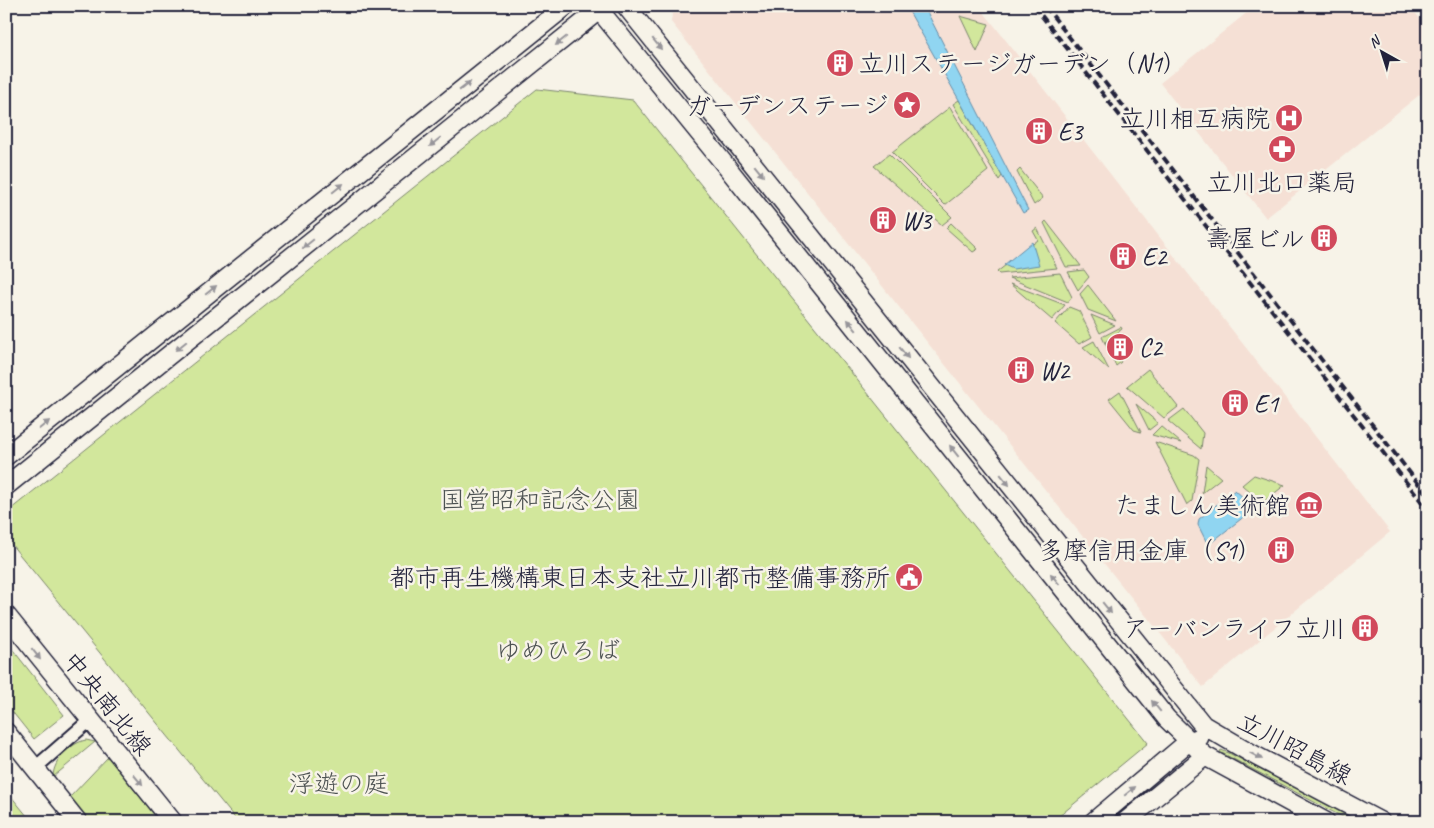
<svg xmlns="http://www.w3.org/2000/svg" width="1434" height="828" font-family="Caveat,'Klee One',sans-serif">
<rect width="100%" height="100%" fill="#f7f3e8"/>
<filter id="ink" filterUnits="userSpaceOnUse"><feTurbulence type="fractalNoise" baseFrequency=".02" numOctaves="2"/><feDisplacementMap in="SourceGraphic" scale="10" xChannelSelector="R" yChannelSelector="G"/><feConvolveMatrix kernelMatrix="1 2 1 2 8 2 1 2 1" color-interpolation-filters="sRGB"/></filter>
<g filter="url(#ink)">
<path fill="#f5e0d5" d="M 673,6 L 979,6 L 1390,532 L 1203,687 L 671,22 Z
M 1255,6 L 1410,6 L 1428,29 L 1428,88 L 1266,218 L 1160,83 Z"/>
<path fill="#d2e79c" stroke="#7a846c" d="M 960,16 L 989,24 L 977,52 Z
M 537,89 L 633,100 L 1148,743 L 1052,822 L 238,822 L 6,538 L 6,513 Z
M 959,100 L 1002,176 L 999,180 L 953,104 Z
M 950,107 L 988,171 L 945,205 L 892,152 Z
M 889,154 L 952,217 L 942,225 L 874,166 Z
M 1020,169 L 1043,198 L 1034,205 L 1017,172 Z
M 1046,221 L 1081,266 L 1066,267 L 1044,223 Z
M 951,223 L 978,249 L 973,252 L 946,228 Z
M 1037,228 L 1057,268 L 999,274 L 997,272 L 1038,240 L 1033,231 Z
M 1084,270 L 1089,277 L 1078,290 L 1068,272 Z
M 1060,273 L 1072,297 L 1068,302 L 1009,278 Z
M 1010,284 L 1065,305 L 1052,320 Z
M 1088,285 L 1116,321 L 1088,310 L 1080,294 Z
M 1069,307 L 1079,311 L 1092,337 L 1079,344 L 1055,323 Z
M 1091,315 L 1115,325 L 1100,333 Z
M 1121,327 L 1122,329 L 1105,342 L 1121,362 L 1116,366 L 1102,337 Z
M 1094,341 L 1109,370 L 1083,347 Z
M 1148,369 L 1178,407 L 1164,418 L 1127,386 Z
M 1120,391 L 1141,432 L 1134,430 L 1109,399 Z
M 1136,404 L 1158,423 L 1149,430 Z
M 1184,409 L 1203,433 L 1201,449 L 1168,421 Z
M 1161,426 L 1181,443 L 1152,435 Z
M 1155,442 L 1194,455 L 1199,459 L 1192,501 L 1187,505 Z
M 1206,465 L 1221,478 L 1202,493 Z
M 1254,475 L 1285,485 L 1262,503 L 1242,485 Z
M 6,641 L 64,715 L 34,739 L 6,704 Z
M 86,740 L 95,742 L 53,777 C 53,761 70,743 86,740 Z
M 1221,750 L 1229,753 L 1359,822 L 1352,822 L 1220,752 Z
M 108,757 L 160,822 L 89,822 L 70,797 Z
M 6,790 L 32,822 L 6,822 Z"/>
<path fill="#90d5f1" stroke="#648da8" d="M 906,6 L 924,6 L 1028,210 L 1023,213 Z
M 1032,242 L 1039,265 L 1013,269 L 1004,265 Z
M 1235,490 L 1255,508 L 1208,545 L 1198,525 L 1199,519 Z"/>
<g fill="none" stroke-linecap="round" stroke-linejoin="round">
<g stroke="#22223b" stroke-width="16">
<path id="street" d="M 35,768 L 89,721"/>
</g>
<g stroke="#22223b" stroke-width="21">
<path id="secondary" d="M 596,6 L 722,161 L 1167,719 L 1205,756 L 1326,822
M 626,6 L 1203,725 L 1256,756 L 1381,822
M 6,456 L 566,6
M 6,486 L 604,6
M 6,615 L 173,822
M 6,732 L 78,822
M 1093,822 L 1188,742 L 1199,738
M 1125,822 L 1205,756"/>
</g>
<use href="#street" stroke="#f7f3e8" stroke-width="12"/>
<use href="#secondary" stroke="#f7f3e8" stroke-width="18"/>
<path stroke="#22223b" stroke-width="4" stroke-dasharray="8 4" stroke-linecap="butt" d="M 1034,6 L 1428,510
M 1045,6 L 1428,496"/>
</g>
<defs><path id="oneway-solid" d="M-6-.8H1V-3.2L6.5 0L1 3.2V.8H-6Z" transform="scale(1.25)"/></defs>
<g fill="#97959a">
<use href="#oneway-solid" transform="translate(561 41) rotate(141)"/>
<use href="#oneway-solid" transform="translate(657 44) rotate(51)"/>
<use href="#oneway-solid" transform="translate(465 86) rotate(-38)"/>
<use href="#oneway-solid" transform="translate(435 142) rotate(141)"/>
<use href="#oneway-solid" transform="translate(759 171) rotate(51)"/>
<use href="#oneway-solid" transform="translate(338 188) rotate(-39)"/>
<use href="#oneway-solid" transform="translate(308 244) rotate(141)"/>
<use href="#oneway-solid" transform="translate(211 290) rotate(-39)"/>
<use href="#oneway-solid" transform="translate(852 325) rotate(-129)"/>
<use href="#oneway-solid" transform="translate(181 346) rotate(141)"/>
<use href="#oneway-solid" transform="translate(904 353) rotate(51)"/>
<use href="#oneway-solid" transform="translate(44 425) rotate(-39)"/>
<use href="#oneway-solid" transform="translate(954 451) rotate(-128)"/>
<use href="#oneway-solid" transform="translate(1005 480) rotate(51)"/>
<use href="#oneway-solid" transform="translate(1055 579) rotate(-129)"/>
<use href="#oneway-solid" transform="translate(1107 608) rotate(51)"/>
<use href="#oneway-solid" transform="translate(36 654) rotate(52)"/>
<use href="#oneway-solid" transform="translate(1156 706) rotate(-129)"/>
<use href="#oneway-solid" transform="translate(1256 756) rotate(28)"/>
<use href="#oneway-solid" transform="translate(138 780) rotate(50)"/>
<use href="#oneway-solid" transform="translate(1130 791) rotate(-39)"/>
</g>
</g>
<defs>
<g id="building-disc" transform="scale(1.4375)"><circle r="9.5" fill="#d1495b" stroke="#f7f3e8"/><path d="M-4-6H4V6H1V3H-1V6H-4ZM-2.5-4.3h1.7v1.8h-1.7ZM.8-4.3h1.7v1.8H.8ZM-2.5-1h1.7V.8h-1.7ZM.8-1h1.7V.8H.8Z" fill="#fff"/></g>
<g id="sight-disc" transform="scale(1.4375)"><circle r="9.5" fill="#d1495b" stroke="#f7f3e8"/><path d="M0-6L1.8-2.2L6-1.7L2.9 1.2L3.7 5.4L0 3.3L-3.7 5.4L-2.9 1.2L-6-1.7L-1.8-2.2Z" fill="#fff"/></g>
<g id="hospital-disc" transform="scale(1.4375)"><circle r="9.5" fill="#d1495b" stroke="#f7f3e8"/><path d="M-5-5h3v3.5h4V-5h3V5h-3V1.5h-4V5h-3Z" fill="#fff"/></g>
<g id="pharmacy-disc" transform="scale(1.4375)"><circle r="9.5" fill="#d1495b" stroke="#f7f3e8"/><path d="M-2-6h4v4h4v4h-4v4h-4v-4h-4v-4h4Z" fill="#fff"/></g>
<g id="museum-disc" transform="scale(1.4375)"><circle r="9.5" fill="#d1495b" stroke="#f7f3e8"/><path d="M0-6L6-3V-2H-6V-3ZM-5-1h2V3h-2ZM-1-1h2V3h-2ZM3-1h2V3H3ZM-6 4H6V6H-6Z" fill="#fff"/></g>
<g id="civic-disc" transform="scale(1.4375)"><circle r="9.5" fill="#d1495b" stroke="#f7f3e8"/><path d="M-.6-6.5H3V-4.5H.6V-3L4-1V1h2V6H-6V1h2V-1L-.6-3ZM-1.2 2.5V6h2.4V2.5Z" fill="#fff"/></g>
</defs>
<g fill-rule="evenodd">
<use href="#building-disc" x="840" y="63"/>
<use href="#sight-disc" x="907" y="105"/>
<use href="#hospital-disc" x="1289" y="118"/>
<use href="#building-disc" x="1039" y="131"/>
<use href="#pharmacy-disc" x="1282" y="149"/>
<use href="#building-disc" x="883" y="220"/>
<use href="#building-disc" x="1324" y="238"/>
<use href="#building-disc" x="1123" y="256"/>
<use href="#building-disc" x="1120" y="347"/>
<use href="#building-disc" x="1021" y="370"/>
<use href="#building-disc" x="1235" y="403"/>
<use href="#museum-disc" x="1309" y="505"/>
<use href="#building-disc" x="1281" y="550"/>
<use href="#civic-disc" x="909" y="577"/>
<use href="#building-disc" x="1365" y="628"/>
</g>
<g text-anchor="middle" stroke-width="5" stroke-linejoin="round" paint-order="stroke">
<g font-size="25" fill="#22223b" stroke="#f7f3e8" text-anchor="start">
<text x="859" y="72">立川ステージガーデン（N1）</text>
<text x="888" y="114" text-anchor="end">ガーデンステージ</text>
<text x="1270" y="127" text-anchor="end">立川相互病院</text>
<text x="1058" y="140">E3</text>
<text x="1282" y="191" text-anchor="middle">立川北口薬局</text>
<text x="902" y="229">W3</text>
<text x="1305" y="247" text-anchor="end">壽屋ビル</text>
<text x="1142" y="265">E2</text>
<text x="1139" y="356">C2</text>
<text x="1040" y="379">W2</text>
<text x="1254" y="412">E1</text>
<text x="1290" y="514" text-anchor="end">たましん美術館</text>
<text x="1262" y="559" text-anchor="end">多摩信用金庫（S1）</text>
<text x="890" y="586" text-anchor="end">都市再生機構東日本支社立川都市整備事務所</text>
<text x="1346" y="637" text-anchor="end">アーバンライフ立川</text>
</g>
<g font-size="25" fill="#4e5353" stroke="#f7f3e8">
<text x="540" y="508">国営昭和記念公園</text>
<text x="558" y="659">ゆめひろば</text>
<text x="339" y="792">浮遊の庭</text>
</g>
<g font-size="25" fill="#22223b" stroke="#f7f3e8">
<text transform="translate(108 703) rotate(51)" y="9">中央南北線</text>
<text transform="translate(1295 748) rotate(28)" y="9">立川昭島線</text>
</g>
</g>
<rect width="1434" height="828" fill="none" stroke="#f7f3e8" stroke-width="25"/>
<rect x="12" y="12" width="1409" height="803" fill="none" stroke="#22223b" stroke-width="2" filter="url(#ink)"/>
<g transform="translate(1382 52) rotate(321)" stroke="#f7f3e8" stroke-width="4" paint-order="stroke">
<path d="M0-4L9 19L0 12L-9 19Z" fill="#22223b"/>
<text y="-8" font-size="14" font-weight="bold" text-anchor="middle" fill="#22223b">N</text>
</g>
</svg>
